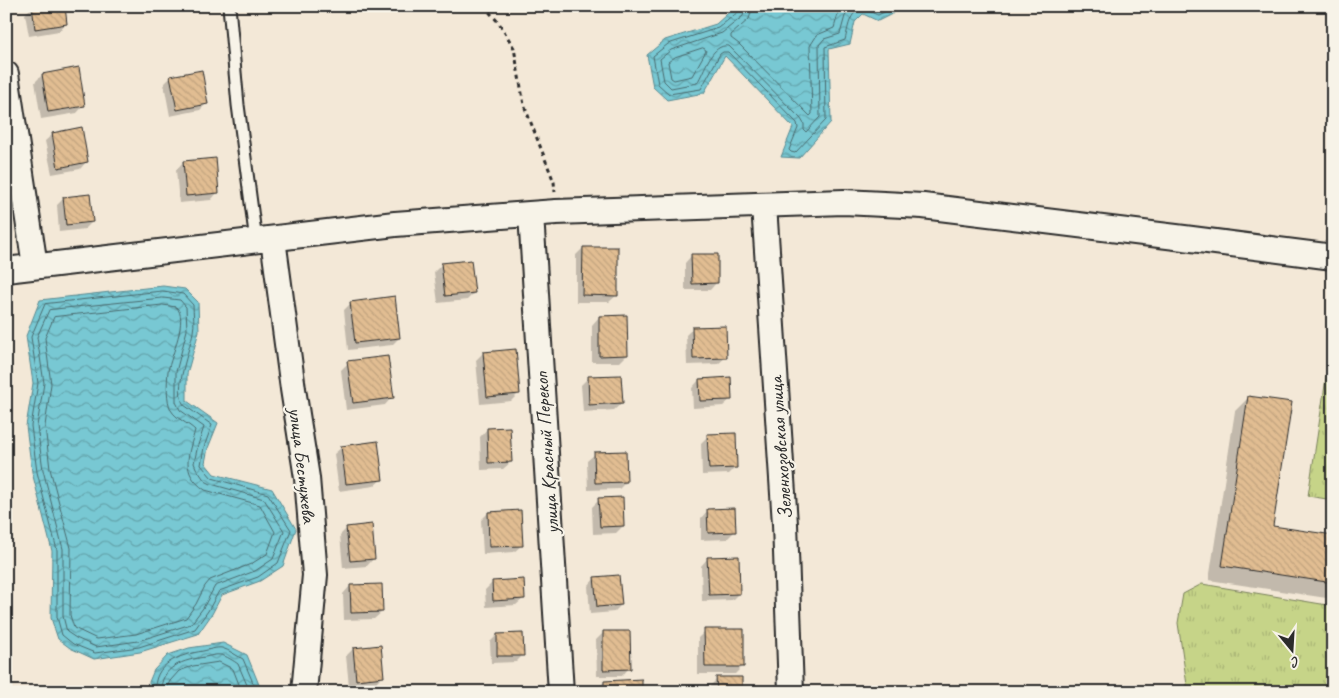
<svg xmlns="http://www.w3.org/2000/svg" width="1339" height="698" font-family="Caveat,sans-serif">
<defs>
<pattern id="park-tufts" width="24" height="20" patternUnits="userSpaceOnUse" patternTransform="scale(1.25)"><rect width="24" height="20" fill="#c6d488"/><path d="M3 7l-1-3M5 7V3M7 7l1-3M15 17l-1-3M17 17v-4M19 17l1-3" fill="none" stroke="#aab676"/></pattern>
<pattern id="water-waves" width="16" height="10" patternUnits="userSpaceOnUse" patternTransform="scale(1.25)"><rect width="16" height="10" fill="#78c8d3"/><path d="M0 5q4-4 8 0t8 0" fill="none" stroke="#63a3ab"/></pattern>
<pattern id="building-back-hatch" width="6" height="6" patternUnits="userSpaceOnUse" patternTransform="scale(1.25)"><rect width="6" height="6" fill="#e1bd92"/><path d="M-1 5l2 2M0 0l6 6M5-1l2 2" fill="none" stroke="#c1a37e"/></pattern>
</defs>
<rect width="100%" height="100%" fill="#f3e8d7"/>
<filter id="ink" filterUnits="userSpaceOnUse"><feTurbulence type="fractalNoise" baseFrequency=".02" numOctaves="2"/><feDisplacementMap in="SourceGraphic" scale="10" xChannelSelector="R" yChannelSelector="G"/><feConvolveMatrix kernelMatrix="1 2 1 2 8 2 1 2 1" color-interpolation-filters="sRGB"/></filter>
<g filter="url(#ink)">
<path fill="url(#park-tufts)" stroke="#78805a" d="M 1327,372 L 1333,373 L 1333,500 L 1308,496 Z
M 1202,584 L 1333,606 L 1333,692 L 1188,692 L 1178,623 L 1183,594 Z"/>
<path fill="url(#water-waves)" stroke="#598990" d="M 736,6 L 898,6 L 894,13 L 878,21 L 863,14 L 855,22 L 850,44 L 829,49 L 831,122 L 799,158 L 781,157 L 793,127 L 725,56 L 704,93 L 667,100 L 653,87 L 647,55 L 665,40 L 716,24 Z
M 163,286 L 185,289 L 198,302 L 199,331 L 187,374 L 187,401 L 218,423 L 208,448 L 205,463 L 214,474 L 272,489 L 296,529 L 283,566 L 260,581 L 222,595 L 212,614 L 198,634 L 140,652 L 94,659 L 70,648 L 58,639 L 51,618 L 52,551 L 32,472 L 26,426 L 33,383 L 26,336 L 40,300 Z
M 223,643 L 247,655 L 262,692 L 150,692 L 149,682 L 154,670 L 168,655 L 189,648 Z"/>
<path fill="#0003" d="M 32,7 L 66,24 L 59,31 L 29,36 L 25,14 Z
M 42,75 L 84,105 L 77,113 L 41,119 L 35,82 Z
M 171,77 L 207,103 L 200,110 L 170,116 L 164,84 Z
M 53,134 L 87,161 L 80,169 L 52,174 L 45,141 Z
M 183,162 L 218,192 L 211,200 L 179,203 L 176,170 Z
M 64,198 L 92,222 L 85,229 L 59,232 L 57,205 Z
M 583,248 L 617,295 L 609,302 L 576,302 L 576,255 Z
M 692,255 L 717,282 L 710,290 L 685,290 L 685,263 Z
M 441,265 L 474,293 L 467,300 L 438,303 L 434,272 Z
M 351,303 L 399,338 L 392,345 L 348,350 L 344,310 Z
M 599,317 L 627,355 L 620,362 L 592,362 L 592,325 Z
M 693,328 L 726,357 L 718,364 L 687,365 L 686,335 Z
M 483,353 L 518,394 L 511,401 L 480,404 L 476,360 Z
M 348,363 L 392,397 L 385,405 L 346,410 L 341,370 Z
M 589,377 L 622,403 L 614,410 L 583,412 L 581,385 Z
M 699,380 L 731,399 L 723,406 L 693,408 L 692,388 Z
M 1249,397 L 1272,527 L 1333,537 L 1333,599 L 1209,580 L 1235,411 Z
M 487,429 L 511,462 L 503,469 L 481,470 L 480,437 Z
M 708,436 L 736,467 L 729,474 L 702,475 L 701,443 Z
M 342,447 L 382,479 L 374,486 L 339,491 L 334,454 Z
M 595,454 L 626,482 L 619,489 L 588,490 L 587,461 Z
M 599,500 L 623,526 L 616,533 L 593,534 L 592,507 Z
M 708,510 L 734,532 L 727,539 L 701,540 L 701,518 Z
M 488,513 L 522,545 L 514,552 L 483,554 L 481,520 Z
M 347,528 L 374,558 L 367,566 L 343,568 L 340,535 Z
M 708,558 L 739,593 L 732,600 L 702,601 L 701,566 Z
M 595,578 L 621,605 L 614,612 L 590,614 L 588,586 Z
M 492,583 L 524,598 L 516,605 L 486,607 L 485,590 Z
M 350,586 L 382,612 L 374,619 L 344,620 L 343,594 Z
M 705,631 L 743,666 L 735,674 L 698,674 L 698,638 Z
M 603,633 L 629,668 L 622,676 L 597,676 L 596,640 Z
M 497,635 L 523,655 L 516,662 L 491,663 L 490,642 Z
M 353,649 L 383,676 L 376,683 L 349,686 L 346,656 Z
M 717,679 L 741,692 L 710,692 L 710,686 Z
M 604,682 L 641,692 L 597,692 L 597,689 Z"/>
<g fill="none" stroke-linecap="round" stroke-linejoin="round">
<path stroke="#4a6a6e" stroke-width="1" d="M 739,6 L 738,12 L 718,28 L 668,44 L 653,56 L 658,84 L 669,94 L 701,89 L 720,54 L 723,52 L 728,52 L 797,123 L 798,128 L 789,150 L 791,152 L 795,153 L 826,120 L 825,47 L 845,40 C 848,30 849,10 863,9 C 867,9 874,14 878,15 L 890,9 L 892,6
M 746,6 L 743,16 L 722,33 L 671,50 L 660,59 L 664,81 L 671,88 L 697,83 C 705,71 711,43 729,46 L 801,119 L 804,124 L 804,130 L 806,132 L 820,117 L 819,45 L 824,39 L 840,34 L 845,16 L 855,6
M 753,6 L 749,19 L 731,35 L 731,38 L 739,44 L 810,116 L 812,114 L 810,46 L 817,35 L 834,28 L 838,14 L 844,6
M 703,48 L 705,49 L 706,51 L 692,76 L 674,80 L 671,78 L 668,62 L 675,57 Z
M 163,291 L 183,294 L 193,305 C 193,313 195,324 193,332 C 190,350 173,389 184,405 L 212,425 L 204,447 L 201,465 L 212,478 L 268,494 L 291,530 L 278,563 L 258,577 L 219,591 L 208,611 L 195,629 L 139,647 L 95,653 L 73,644 L 62,635 L 57,617 L 57,550 L 37,472 L 31,426 L 38,383 L 31,337 L 45,304 Z
M 163,298 L 180,300 L 186,307 L 187,330 L 176,372 L 176,402 L 180,410 L 204,427 L 198,445 L 194,463 L 196,468 L 205,481 L 211,484 L 264,499 L 284,531 L 273,559 L 255,571 L 215,586 L 203,608 L 191,624 L 138,641 L 96,647 L 76,638 L 67,632 L 63,616 L 63,549 L 43,470 L 37,426 L 44,383 L 37,337 L 49,310 Z
M 163,305 L 176,307 C 189,318 171,356 168,371 C 167,381 166,401 171,410 C 176,419 188,423 195,430 C 189,454 179,472 205,490 L 260,505 L 275,532 L 267,554 L 251,564 L 210,580 L 205,586 L 196,604 L 186,618 L 136,634 L 97,639 L 74,628 L 70,615 L 71,548 L 50,469 L 45,426 L 51,384 L 45,338 L 54,317 Z
M 155,692 C 153,663 179,655 203,651 C 208,650 217,647 222,648 C 229,650 237,656 243,659 L 257,692
M 161,692 C 160,666 184,660 205,657 C 210,656 216,654 221,655 C 226,656 234,661 238,664 L 250,692
M 168,692 L 168,685 L 170,681 L 179,671 L 193,666 L 219,662 L 233,669 L 242,692"/>
</g>
<path fill="url(#building-back-hatch)" stroke="#2b2b2b" d="M 32,6 L 65,6 L 67,24 L 35,29 Z
M 79,67 L 85,106 L 48,112 L 42,74 Z
M 202,70 L 208,104 L 177,110 L 170,76 Z
M 82,127 L 88,162 L 58,168 L 52,133 Z
M 216,158 L 219,193 L 186,196 L 183,161 Z
M 90,194 L 93,222 L 66,225 L 63,197 Z
M 583,247 L 618,247 L 618,296 L 582,295 Z
M 691,254 L 718,254 L 718,283 L 692,284 Z
M 471,260 L 475,293 L 445,296 L 441,263 Z
M 395,296 L 400,338 L 355,343 L 350,302 Z
M 627,315 L 628,355 L 599,356 L 599,316 Z
M 726,326 L 727,358 L 693,359 L 692,327 Z
M 516,349 L 520,394 L 487,397 L 483,352 Z
M 388,356 L 394,398 L 353,403 L 347,361 Z
M 621,375 L 623,403 L 589,405 L 588,376 Z
M 731,377 L 732,400 L 700,401 L 699,379 Z
M 1248,396 L 1292,402 L 1273,526 L 1333,535 L 1333,583 L 1222,566 Z
M 510,427 L 512,462 L 488,463 L 487,428 Z
M 736,433 L 737,468 L 709,469 L 707,434 Z
M 378,441 L 383,480 L 346,484 L 341,446 Z
M 626,451 L 627,482 L 595,483 L 594,452 Z
M 623,497 L 624,526 L 600,527 L 598,498 Z
M 735,508 L 736,532 L 708,533 L 707,509 Z
M 521,510 L 523,546 L 489,547 L 488,512 Z
M 372,524 L 375,559 L 350,561 L 346,527 Z
M 739,556 L 740,594 L 709,595 L 707,557 Z
M 619,575 L 622,605 L 597,607 L 594,577 Z
M 524,579 L 525,599 L 493,601 L 492,581 Z
M 382,584 L 383,612 L 351,613 L 350,585 Z
M 704,629 L 744,629 L 744,667 L 705,667 Z
M 603,631 L 630,631 L 631,669 L 603,670 Z
M 523,633 L 524,656 L 497,656 L 497,634 Z
M 381,645 L 384,677 L 356,680 L 353,648 Z
M 716,677 L 742,677 L 742,692 L 717,692 Z
M 642,679 L 642,692 L 604,692 L 604,681 Z"/>
<g fill="none" stroke-linecap="round" stroke-linejoin="round">
<g stroke="#2b2b2b" stroke-width="15">
<path id="service" d="M 229,6 L 238,105 L 256,241"/>
</g>
<g stroke="#2b2b2b" stroke-width="28">
<path id="minor" d="M 6,74 L 35,266
M 764,205 L 785,524 L 791,692
M 531,214 L 561,692
M 273,239 L 293,389 L 307,478 L 315,575 L 304,692
M 6,270 L 395,224 L 556,212 L 844,202 L 923,206 L 1184,238 L 1333,257"/>
</g>
<path stroke="#2b2b2b" stroke-width="3" stroke-dasharray="4 4" stroke-linecap="butt" d="M 484,6 L 499,23 L 514,48 L 524,105 L 554,182 L 555,192"/>
<use href="#service" stroke="#f7f3e8" stroke-width="11"/>
<use href="#minor" stroke="#f7f3e8" stroke-width="24"/>
</g>
</g>
<g text-anchor="middle" stroke-width="4.5" stroke-linejoin="round" paint-order="stroke">
<g font-size="20" fill="#2b2b2b" stroke="#f7f3e8">
<text transform="translate(780 448) rotate(-94)" y="7">Зеленхозовская улица</text>
<text transform="translate(546 453) rotate(-94)" y="7">улица Красный Перекоп</text>
<text transform="translate(303 465) rotate(83)" y="7">улица Бестужева</text>
</g>
</g>
<rect width="1339" height="698" fill="none" stroke="#f7f3e8" stroke-width="25"/>
<rect x="12" y="12" width="1314" height="673" fill="none" stroke="#2b2b2b" stroke-width="2" filter="url(#ink)"/>
<g transform="translate(1292 650) rotate(162)" stroke="#f7f3e8" stroke-width="4" paint-order="stroke">
<path d="M0-4L9 19L0 12L-9 19Z" fill="#2b2b2b"/>
<text y="-8" font-size="14" font-weight="bold" text-anchor="middle" fill="#2b2b2b">С</text>
</g>
</svg>
